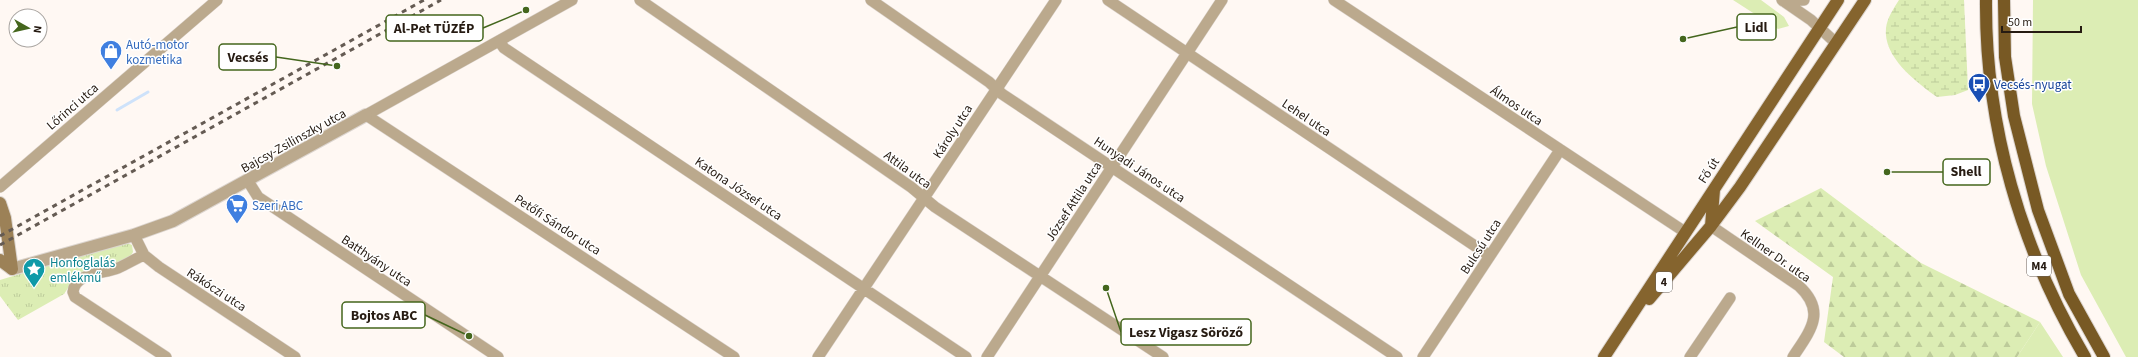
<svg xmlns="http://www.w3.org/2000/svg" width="2138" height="357" font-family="'Source Sans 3',sans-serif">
<defs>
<pattern id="forest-firs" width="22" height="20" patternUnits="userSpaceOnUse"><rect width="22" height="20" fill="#dcedb4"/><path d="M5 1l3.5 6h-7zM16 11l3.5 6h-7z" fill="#bdcb9a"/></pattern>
<pattern id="wetland-marsh" width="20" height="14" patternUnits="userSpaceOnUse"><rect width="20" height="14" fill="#dcedb4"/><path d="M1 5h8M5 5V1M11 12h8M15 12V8" fill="none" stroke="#bdcb9a"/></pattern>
<pattern id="park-tufts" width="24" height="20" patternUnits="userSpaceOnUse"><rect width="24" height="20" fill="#dcedb4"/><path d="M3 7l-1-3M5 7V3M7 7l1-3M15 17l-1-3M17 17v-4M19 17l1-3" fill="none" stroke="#bdcb9a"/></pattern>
</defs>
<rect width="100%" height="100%" fill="#fff8f3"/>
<path fill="#dcedb4" d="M 1733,0 L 1761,0 L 1784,17 L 1789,26 L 1778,29 Z
M 2033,0 L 2138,0 L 2138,357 L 2126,357 L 2081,275 L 2046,166 L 2032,104 Z
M 2040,322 L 2063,357 L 2017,357 Z"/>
<path fill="url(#forest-firs)" d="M 1821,188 L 1921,263 L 2040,322 L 2017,357 L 1844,357 L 1824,342 L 1833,277 L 1755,221 Z"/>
<path fill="url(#wetland-marsh)" d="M 1899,0 L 1964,0 L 1968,90 L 1955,95 L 1937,97 C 1915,81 1883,57 1886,28 C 1887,18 1894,8 1899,0 Z"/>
<path fill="url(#park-tufts)" d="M 125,242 L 132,245 L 133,252 L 129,259 L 72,282 L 64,294 L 18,320 L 0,296 L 0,280 Z"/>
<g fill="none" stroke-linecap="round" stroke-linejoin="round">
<path stroke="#cee2fa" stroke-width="3" d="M 117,110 L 148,92"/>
<g stroke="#dcd5cf" stroke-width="12">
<path id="minor" d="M 572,0 L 366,115 L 734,357
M 640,0 L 911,187 L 935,207 L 1163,357
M 871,0 L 989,82 L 1002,94 L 1397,357
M 1108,0 L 1490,256
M 1334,0 L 1685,232
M 1782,0 L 1811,20 L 1836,43
M 1783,1 L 1804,0
M 499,41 L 504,48 L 966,357
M 248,181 L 258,197 L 498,357
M 0,187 L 217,0
M 1711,226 L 1799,286 C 1827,312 1810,331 1793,357
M 134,235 L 144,255 L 159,267 L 295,357
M 144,255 C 135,259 127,264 118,268 C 104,274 75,272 73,292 L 75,297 L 166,357
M 818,357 L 1056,0
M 987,357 L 1222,0
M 1423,357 L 1560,150
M 1690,357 L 1730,298"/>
</g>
<g stroke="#dcd5cf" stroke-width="14">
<path id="tertiary" d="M 12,269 L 134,235 L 173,221 L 366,115"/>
</g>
<g stroke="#dcd5cf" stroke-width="14">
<path id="secondary" d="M 0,203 L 5,218 L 12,269
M 0,260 L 12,269"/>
</g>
<g stroke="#dcd5cf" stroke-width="14">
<path id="primary" d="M 1711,226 L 1714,190
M 1649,299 L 1711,226 L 1740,187 L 1865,0
M 1604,357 L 1838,0"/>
</g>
<g stroke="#dcd5cf" stroke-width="14">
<path id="trunk" d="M 1986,0 C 1985,126 2021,249 2085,357
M 2004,0 L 2005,57 L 2014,116 L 2038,210 L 2069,294 L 2104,357"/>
</g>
<use href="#minor" stroke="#bba98d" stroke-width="11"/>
<use href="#tertiary" stroke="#bba98d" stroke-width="12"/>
<use href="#secondary" stroke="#9c8157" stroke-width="12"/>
<use href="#primary" stroke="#85642e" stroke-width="12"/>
<use href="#trunk" stroke="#785924" stroke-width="12"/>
<path stroke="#655b53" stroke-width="3" stroke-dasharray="5 5" stroke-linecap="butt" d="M 0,236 L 424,0
M 0,245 L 441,0"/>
</g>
<defs>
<g id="shop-pin" transform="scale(1.15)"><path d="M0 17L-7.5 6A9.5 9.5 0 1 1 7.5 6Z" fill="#3f7fe0" stroke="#fff"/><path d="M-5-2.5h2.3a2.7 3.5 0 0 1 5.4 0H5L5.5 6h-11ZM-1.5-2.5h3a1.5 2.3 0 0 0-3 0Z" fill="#fff"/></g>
<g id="bus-pin" transform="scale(1.15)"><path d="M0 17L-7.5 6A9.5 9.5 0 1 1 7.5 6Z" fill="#1a4fb4" stroke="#fff"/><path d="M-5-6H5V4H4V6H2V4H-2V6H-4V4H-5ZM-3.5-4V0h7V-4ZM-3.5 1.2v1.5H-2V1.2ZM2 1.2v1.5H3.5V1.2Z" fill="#fff"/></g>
<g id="supermarket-pin" transform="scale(1.15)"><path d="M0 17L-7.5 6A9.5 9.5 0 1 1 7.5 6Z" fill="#3f7fe0" stroke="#fff"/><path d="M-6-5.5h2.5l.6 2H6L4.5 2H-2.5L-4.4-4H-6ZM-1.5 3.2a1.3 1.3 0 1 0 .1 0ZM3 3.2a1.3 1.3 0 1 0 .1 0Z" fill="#fff"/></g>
<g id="sight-pin" transform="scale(1.15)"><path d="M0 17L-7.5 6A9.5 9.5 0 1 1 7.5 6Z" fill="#0f9aa8" stroke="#fff"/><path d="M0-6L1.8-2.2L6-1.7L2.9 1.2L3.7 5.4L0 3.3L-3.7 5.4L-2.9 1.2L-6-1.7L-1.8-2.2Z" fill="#fff"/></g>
</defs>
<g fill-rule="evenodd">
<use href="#shop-pin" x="111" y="51"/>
<use href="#bus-pin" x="1979" y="84"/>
<use href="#supermarket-pin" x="237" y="205"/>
<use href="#sight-pin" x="34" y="269"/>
</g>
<g text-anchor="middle" stroke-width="3" stroke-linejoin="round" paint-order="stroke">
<g fill="#fff" stroke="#675f59" stroke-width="1">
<rect x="2027" y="256" width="24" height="20" rx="3"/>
<rect x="1656" y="272" width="16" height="20" rx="3"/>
</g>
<g font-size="12" font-weight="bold" fill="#261b12">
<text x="2039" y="270">M4</text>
<text x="1664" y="286">4</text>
</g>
<g font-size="13" fill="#366cbe" stroke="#fff" text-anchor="start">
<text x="126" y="49">Autó-motor<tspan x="126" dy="15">kozmetika</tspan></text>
<text x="252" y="210">Szeri ABC</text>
</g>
<g font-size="13" fill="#164399" stroke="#fff" text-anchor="start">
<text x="1994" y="89">Vecsés-nyugat</text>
</g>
<g font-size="13" fill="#261b12" stroke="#fff">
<text transform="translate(1517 105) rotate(34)" y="5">Álmos utca</text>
<text transform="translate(72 106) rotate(-41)" y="5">Lőrinci utca</text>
<text transform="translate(1307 117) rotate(34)" y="5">Lehel utca</text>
<text transform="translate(952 131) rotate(-57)" y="5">Károly utca</text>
<text transform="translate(293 140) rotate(-29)" y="5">Bajcsy-Zsilinszky utca</text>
<text transform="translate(908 169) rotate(36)" y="5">Attila utca</text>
<text transform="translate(1140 169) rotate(34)" y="5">Hunyadi János utca</text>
<text transform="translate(1708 170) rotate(-57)" y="5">Fő út</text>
<text transform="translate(739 188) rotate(34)" y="5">Katona József utca</text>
<text transform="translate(1073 201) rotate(-57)" y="5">József Attila utca</text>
<text transform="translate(558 224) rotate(33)" y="5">Petőfi Sándor utca</text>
<text transform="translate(1480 246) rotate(-57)" y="5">Bulcsú utca</text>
<text transform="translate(1776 255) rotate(35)" y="5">Kellner Dr. utca</text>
<text transform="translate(377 260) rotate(34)" y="5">Batthyány utca</text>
<text transform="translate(217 289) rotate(33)" y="5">Rákóczi utca</text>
</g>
<g font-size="13" fill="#0d838f" stroke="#fff" text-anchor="start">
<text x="50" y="267">Honfoglalás<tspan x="50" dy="15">emlékmű</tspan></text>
</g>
</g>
<path fill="none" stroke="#44661d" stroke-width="1.5" d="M1683 39L1737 27M526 10L483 28M337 66L276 57M1887 172L1943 172M469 336L425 315M1106 288L1121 332"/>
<g fill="#44661d" stroke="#fff" stroke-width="1.5">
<circle cx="1683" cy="39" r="4"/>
<circle cx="526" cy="10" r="4"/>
<circle cx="337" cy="66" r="4"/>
<circle cx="1887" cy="172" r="4"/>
<circle cx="469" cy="336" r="4"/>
<circle cx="1106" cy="288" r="4"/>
</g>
<g fill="#fff" stroke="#44661d" stroke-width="1.5">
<rect x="1737" y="14" width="39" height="26" rx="4"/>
<rect x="386" y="15" width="97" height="26" rx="4"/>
<rect x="219" y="44" width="57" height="26" rx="4"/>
<rect x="1943" y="159" width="47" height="26" rx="4"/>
<rect x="342" y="302" width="83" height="26" rx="4"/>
<rect x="1121" y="319" width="130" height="26" rx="4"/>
</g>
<g font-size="14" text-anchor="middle" font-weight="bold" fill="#261b12">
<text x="1756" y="32">Lidl</text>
<text x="434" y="33">Al-Pet TÜZÉP</text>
<text x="248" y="62">Vecsés</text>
<text x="1966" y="176">Shell</text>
<text x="384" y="320">Bojtos ABC</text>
<text x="1186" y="337">Lesz Vigasz Söröző</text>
</g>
<g transform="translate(28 28) rotate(98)"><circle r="19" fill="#ffffff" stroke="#a8a4a0"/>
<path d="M0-3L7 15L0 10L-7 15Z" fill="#44661d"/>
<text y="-6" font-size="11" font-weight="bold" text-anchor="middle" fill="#261b12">N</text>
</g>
<path d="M2002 26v6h79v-6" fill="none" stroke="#261b12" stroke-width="2"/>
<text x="2008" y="26" font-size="12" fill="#261b12" stroke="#ffffff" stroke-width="3" paint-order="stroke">50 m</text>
</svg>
